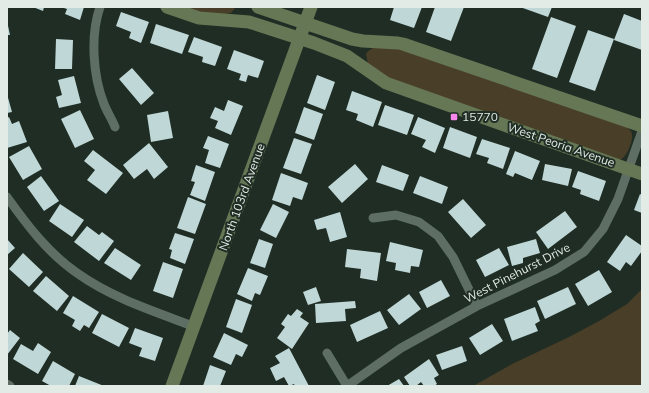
<svg xmlns="http://www.w3.org/2000/svg" width="649" height="393" font-family="Mulish,sans-serif">
<rect width="100%" height="100%" fill="#1f2d24"/>
<path fill="#493e27" d="M 183,7 L 236,7 L 231,13 L 215,16 Z
M 391,46 L 626,127 C 629,129 632,131 632,135 C 633,142 626,158 620,160 L 388,79 L 368,64 L 366,54 C 372,45 381,47 391,46 Z
M 642,289 L 642,386 L 473,386 L 512,364 L 571,336 L 599,321 L 627,304 Z"/>
<path fill="#bfd7d6" d="M 33,7 L 44,7 L 43,11 Z
M 61,7 L 84,7 L 80,20 L 65,14 L 67,9 Z
M 394,7 L 422,7 L 414,28 L 390,20 Z
M 435,7 L 464,7 L 451,41 L 426,32 Z
M 520,7 L 552,7 L 548,17 Z
M 121,12 L 149,22 L 141,43 L 129,38 L 131,32 L 116,26 Z
M 624,14 L 642,21 L 642,50 L 614,40 Z
M 551,17 L 576,26 L 557,78 L 532,69 Z
M 7,21 L 10,35 L 7,35 Z
M 156,24 L 189,35 L 182,54 L 150,43 Z
M 588,30 L 614,39 L 595,91 L 569,82 Z
M 194,37 L 222,47 L 215,66 L 202,62 L 203,57 L 188,52 Z
M 56,39 L 73,40 L 72,69 L 55,69 Z
M 234,50 L 264,61 L 258,78 L 248,75 L 246,82 L 239,80 L 241,74 L 227,69 Z
M 132,68 L 154,93 L 141,105 L 119,79 Z
M 317,75 L 335,82 L 325,110 L 307,103 Z
M 74,76 L 81,103 L 59,108 L 56,97 L 62,95 L 58,80 Z
M 352,91 L 382,102 L 373,127 L 356,120 L 358,114 L 346,110 Z
M 7,94 L 12,112 L 7,113 Z
M 228,100 L 243,106 L 231,135 L 215,128 L 218,121 L 210,118 L 215,107 L 224,111 Z
M 385,105 L 414,115 L 407,135 L 378,125 Z
M 304,107 L 323,114 L 314,140 L 295,133 Z
M 80,110 L 94,139 L 75,148 L 61,119 Z
M 168,111 L 173,138 L 151,142 L 147,115 Z
M 9,117 L 12,124 L 19,121 L 27,142 L 7,148 L 7,118 Z
M 418,117 L 445,128 L 435,153 L 422,147 L 426,140 L 411,134 Z
M 450,127 L 477,137 L 470,158 L 443,148 Z
M 208,136 L 229,144 L 220,168 L 205,163 L 209,150 L 203,148 Z
M 294,138 L 312,144 L 301,174 L 283,168 Z
M 482,139 L 510,148 L 503,169 L 487,163 L 489,158 L 476,154 Z
M 149,143 L 168,167 L 154,179 L 147,169 L 134,179 L 123,165 Z
M 29,146 L 42,169 L 23,180 L 9,157 Z
M 93,150 L 123,173 L 106,194 L 87,180 L 95,170 L 84,161 Z
M 515,151 L 540,161 L 532,180 L 515,173 L 513,177 L 506,174 Z
M 355,164 L 368,179 L 342,203 L 328,187 Z
M 545,164 L 572,169 L 568,186 L 542,180 Z
M 196,165 L 215,172 L 205,201 L 190,195 L 195,182 L 191,181 Z
M 382,165 L 409,175 L 403,191 L 376,182 Z
M 578,171 L 606,181 L 599,201 L 580,194 L 581,190 L 572,187 Z
M 281,173 L 308,183 L 302,200 L 293,197 L 290,206 L 272,200 Z
M 41,176 L 59,201 L 44,211 L 27,187 Z
M 420,176 L 448,187 L 442,204 L 413,193 Z
M 640,194 L 642,195 L 642,213 L 634,210 Z
M 188,197 L 206,204 L 195,234 L 177,228 Z
M 463,199 L 486,225 L 471,238 L 448,212 Z
M 60,204 L 84,220 L 72,237 L 49,221 Z
M 273,204 L 289,212 L 276,238 L 260,230 Z
M 565,211 L 577,227 L 548,249 L 536,232 Z
M 340,212 L 347,237 L 330,242 L 326,228 L 317,230 L 314,220 Z
M 87,226 L 99,235 L 102,232 L 114,241 L 99,261 L 74,242 Z
M 175,233 L 194,239 L 185,264 L 170,258 L 172,250 L 169,249 Z
M 626,235 L 642,246 L 642,251 L 631,266 L 626,262 L 620,271 L 607,262 Z
M 7,239 L 15,248 L 7,255 Z
M 259,239 L 273,244 L 265,268 L 250,263 Z
M 536,239 L 540,253 L 523,258 L 523,263 L 512,266 L 507,247 Z
M 390,242 L 423,250 L 419,267 L 411,266 L 410,273 L 395,270 L 396,263 L 386,261 Z
M 115,248 L 141,265 L 131,280 L 104,263 Z
M 499,248 L 509,265 L 485,277 L 476,260 Z
M 347,249 L 381,253 L 377,281 L 360,278 L 361,269 L 345,267 Z
M 23,253 L 43,272 L 29,287 L 9,269 Z
M 163,262 L 183,269 L 173,298 L 153,291 Z
M 248,268 L 268,276 L 260,295 L 255,293 L 252,301 L 237,294 Z
M 599,270 L 612,292 L 588,306 L 575,284 Z
M 46,276 L 69,296 L 57,311 L 33,291 Z
M 441,280 L 450,296 L 427,308 L 419,292 Z
M 316,287 L 321,301 L 308,305 L 303,292 Z
M 568,287 L 576,304 L 545,319 L 537,301 Z
M 409,294 L 421,309 L 399,325 L 387,310 Z
M 73,296 L 99,312 L 89,328 L 84,325 L 80,331 L 72,326 L 75,320 L 63,313 Z
M 236,299 L 252,305 L 242,333 L 226,327 Z
M 355,301 L 356,308 L 345,309 L 346,321 L 316,323 L 315,304 Z
M 535,307 L 540,321 L 535,324 L 538,331 L 512,341 L 504,319 Z
M 297,309 L 303,313 L 300,317 L 309,323 L 292,349 L 277,338 L 285,327 L 281,324 L 288,314 L 291,316 Z
M 380,311 L 388,328 L 357,342 L 350,325 Z
M 102,314 L 129,328 L 119,347 L 92,333 Z
M 492,324 L 503,341 L 480,355 L 469,338 Z
M 135,328 L 163,338 L 155,361 L 139,356 L 142,348 L 129,343 Z
M 10,330 L 20,338 L 7,355 L 7,334 Z
M 224,333 L 248,345 L 242,357 L 236,354 L 231,365 L 213,357 Z
M 38,343 L 51,352 L 38,374 L 13,359 L 21,344 L 33,351 Z
M 462,346 L 467,361 L 442,370 L 436,355 Z
M 289,348 L 309,386 L 295,386 L 294,384 L 289,386 L 284,377 L 276,381 L 270,368 L 280,363 L 275,356 Z
M 429,359 L 439,375 L 434,378 L 437,384 L 434,386 L 424,386 L 421,382 L 416,386 L 410,386 L 404,377 Z
M 53,361 L 75,374 L 69,386 L 51,386 L 42,381 Z
M 210,365 L 226,371 L 220,386 L 203,386 Z
M 79,376 L 104,386 L 75,386 Z
M 399,379 L 404,386 L 387,386 Z"/>
<g fill="none" stroke-linecap="round" stroke-linejoin="round">
<path stroke="#5e6e64" stroke-width="9" d="M 100,7 C 90,36 93,76 104,104 C 107,112 112,119 115,127
M 7,197 C 27,225 48,253 77,273 C 112,298 153,311 193,326
M 373,218 L 396,215 L 419,222 L 438,236 L 453,257 L 477,306
M 327,353 L 347,386
M 7,384 L 10,386
M 347,386 L 401,348 L 477,306 L 555,270 L 584,252 L 603,229 L 618,199 L 642,131"/>
<path stroke="#657755" stroke-width="13" d="M 167,7 L 199,18 L 249,22 L 314,43 L 347,56 L 386,83 L 642,174
M 258,7 L 352,39 L 363,41 L 398,43 L 403,44 L 642,126
M 172,386 L 311,7"/>
</g>
<rect fill="#f888eb" stroke="#1f2d24" stroke-width="1.5" x="450" y="113" width="8" height="8" rx="2"/>
<g text-anchor="middle" stroke-width="4" stroke-linejoin="round" paint-order="stroke">
<g font-size="12" fill="#e2ebe5" stroke="#1f2d24" text-anchor="start">
<text x="462" y="121">15770</text>
</g>
<g font-size="12" fill="#e2ebe5" stroke="#1f2d24">
<text transform="translate(561 145) rotate(19)" y="4">West Peoria Avenue</text>
<text transform="translate(242 197) rotate(-70)" y="4">North 103rd Avenue</text>
<text transform="translate(517 273) rotate(-27)" y="4">West Pinehurst Drive</text>
</g>
</g>
<rect width="649" height="393" fill="none" stroke="#e2ebe5" stroke-width="16"/>
</svg>
